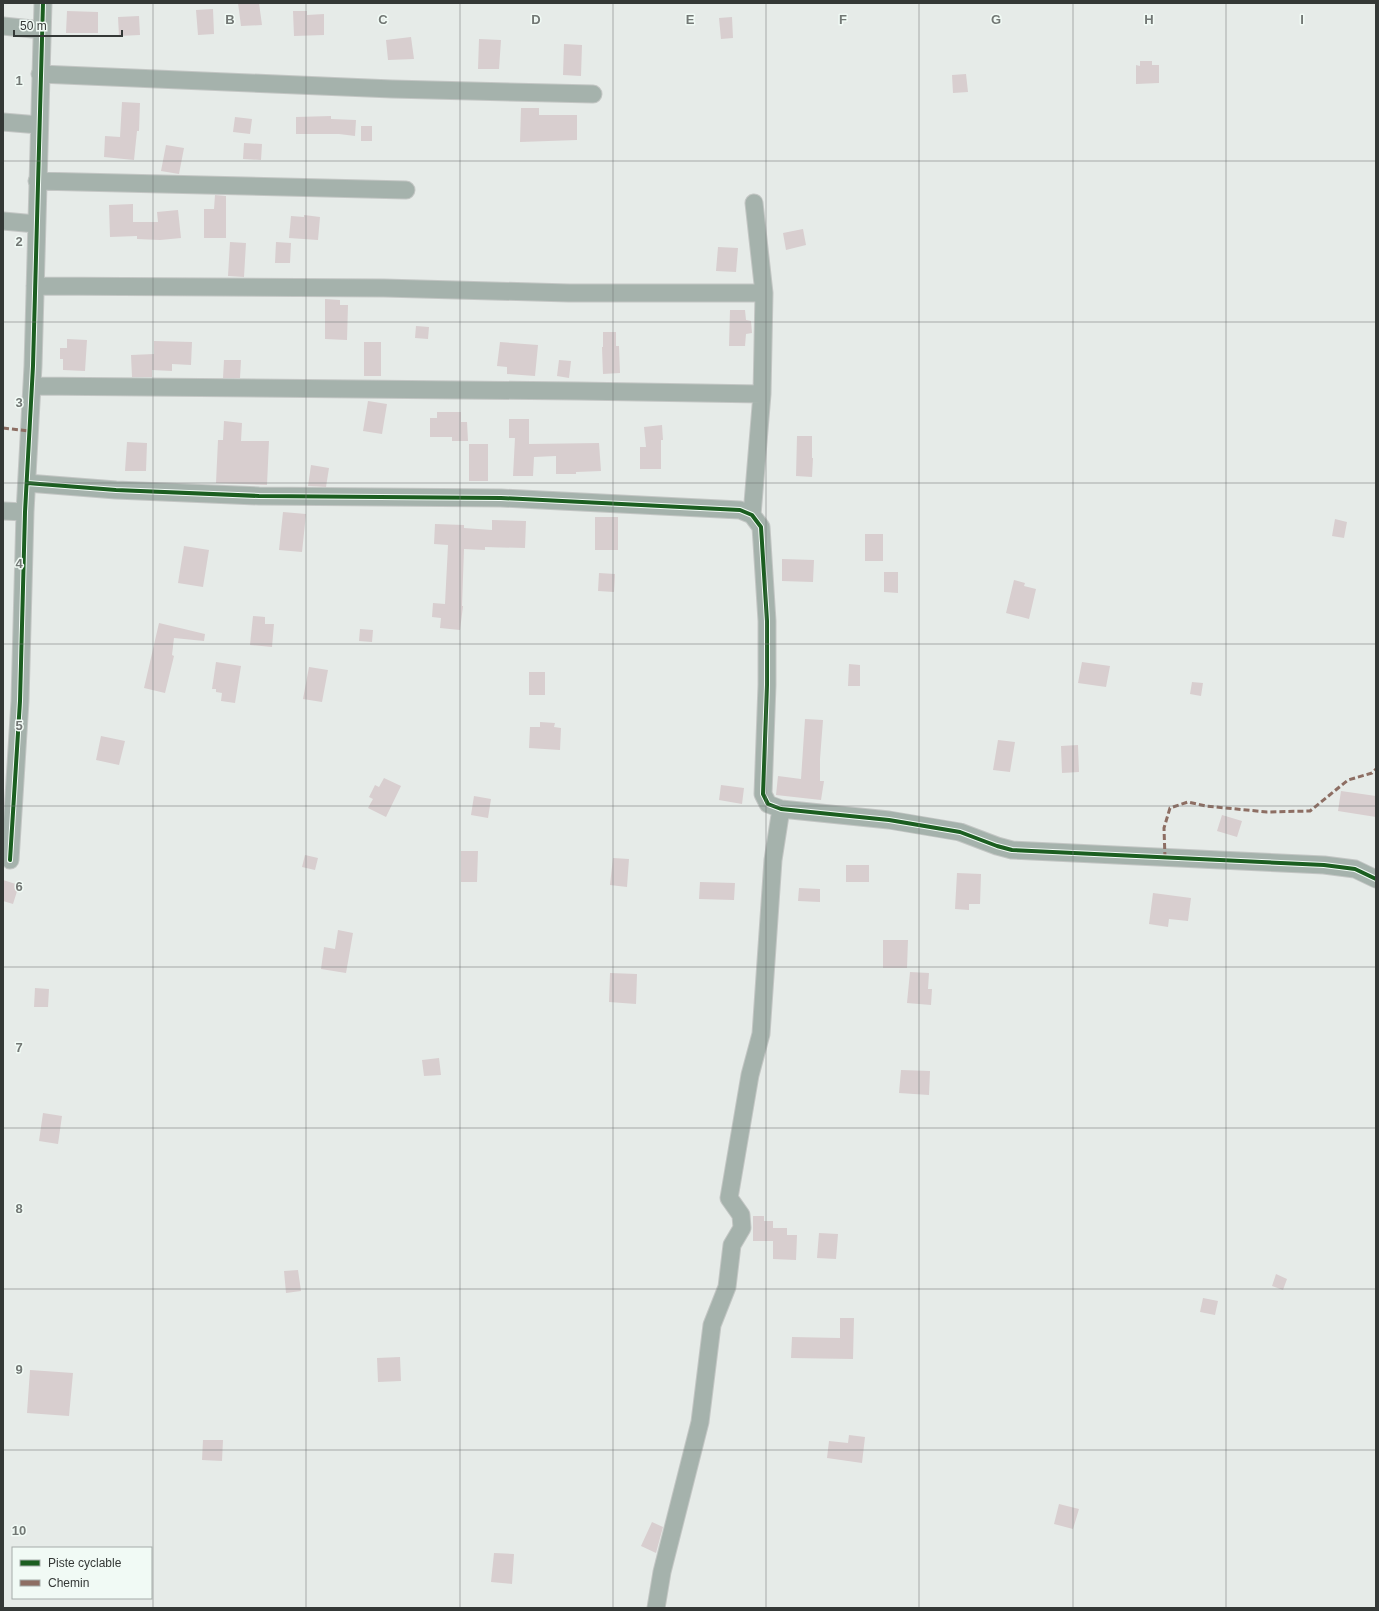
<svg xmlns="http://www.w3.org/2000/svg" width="1379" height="1611" font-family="Arial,sans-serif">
<rect width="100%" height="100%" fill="#e6ebe8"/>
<path fill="#d8cecf" d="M 238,3 L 259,3 L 262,25 L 241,26 Z
M 213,9 L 214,34 L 198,35 L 196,10 Z
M 67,11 L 98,12 L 98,33 L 66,33 Z
M 293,11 L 307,11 L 307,15 L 324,14 L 324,35 L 294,36 Z
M 139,16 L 140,35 L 119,36 L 118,17 Z
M 732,17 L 733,38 L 721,39 L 719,18 Z
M 411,37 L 414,59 L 388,60 L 386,40 Z
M 479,39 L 501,40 L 499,69 L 478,69 Z
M 564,44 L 582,45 L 581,76 L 563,75 Z
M 1140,61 L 1152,61 L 1152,65 L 1159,65 L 1159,83 L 1136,84 L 1136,65 L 1140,66 Z
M 966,74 L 968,92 L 953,93 L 952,75 Z
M 122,102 L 140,103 L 139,131 L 137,131 L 134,160 L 104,157 L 105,136 L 120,137 Z
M 521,108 L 539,108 L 539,115 L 577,115 L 577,140 L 520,142 Z
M 331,116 L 331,119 L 356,120 L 355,136 L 339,134 L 296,134 L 296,117 Z
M 235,117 L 252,119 L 250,134 L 233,132 Z
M 361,126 L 372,126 L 372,141 L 361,141 Z
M 244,143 L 262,144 L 261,160 L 243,159 Z
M 166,145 L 184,148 L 179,174 L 161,171 Z
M 215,195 L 226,196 L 226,238 L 204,238 L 204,209 L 214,209 Z
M 133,204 L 133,222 L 158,222 L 157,212 L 178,210 L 181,238 L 160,240 L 137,239 L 137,236 L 110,237 L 109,205 Z
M 304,215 L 320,217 L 318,240 L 289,238 L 291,216 L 304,217 Z
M 803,229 L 806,245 L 786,250 L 783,233 Z
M 230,242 L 246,243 L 244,277 L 228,276 Z
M 276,242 L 291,243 L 290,263 L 275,263 Z
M 718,247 L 738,248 L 736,272 L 716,271 Z
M 325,299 L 340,300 L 340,305 L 348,305 L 347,340 L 325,339 Z
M 730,310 L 745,310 L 746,320 L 751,321 L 752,333 L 746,334 L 745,346 L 729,346 Z
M 416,326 L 429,327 L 428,339 L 415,338 Z
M 603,332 L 616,332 L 616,346 L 619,346 L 620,373 L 603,374 L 602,347 L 603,347 Z
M 67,339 L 87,340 L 85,371 L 63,370 L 63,359 L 60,359 L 60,348 L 67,348 Z
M 154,341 L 192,342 L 191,365 L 172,364 L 172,371 L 152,370 L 152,377 L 132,377 L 131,355 L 154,354 Z
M 364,342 L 381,342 L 381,376 L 364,376 Z
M 500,342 L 538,345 L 535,376 L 507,374 L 507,367 L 497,366 Z
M 224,360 L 241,360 L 240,378 L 223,378 Z
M 559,360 L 571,361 L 569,378 L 557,376 Z
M 368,401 L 387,404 L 382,434 L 363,431 Z
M 437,412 L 461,412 L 461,422 L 467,422 L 468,441 L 452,441 L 452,437 L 430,437 L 430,418 L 437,418 Z
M 509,419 L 529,419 L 529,444 L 599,443 L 601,471 L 576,472 L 576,474 L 556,474 L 556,456 L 534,457 L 533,476 L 513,476 L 515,438 L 509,438 Z
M 224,421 L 242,423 L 241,441 L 269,441 L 267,485 L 216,483 L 218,440 L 223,440 Z
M 662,425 L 663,440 L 661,440 L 661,469 L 640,469 L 640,447 L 646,447 L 644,427 Z
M 797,436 L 812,436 L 812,458 L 813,458 L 812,477 L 796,476 Z
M 127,442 L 147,443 L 146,471 L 125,471 Z
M 469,444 L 488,444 L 488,481 L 469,481 Z
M 311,465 L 329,468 L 326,487 L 308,486 Z
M 283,512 L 306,514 L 302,552 L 279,550 Z
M 595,517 L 618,517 L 618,550 L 595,550 Z
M 1335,519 L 1347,522 L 1344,538 L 1332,536 Z
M 492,520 L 526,521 L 525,548 L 485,547 L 485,550 L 464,549 L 462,606 L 463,606 L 460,630 L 440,628 L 441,618 L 432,617 L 433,603 L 445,604 L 448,545 L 434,544 L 435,524 L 464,525 L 464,528 L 492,530 Z
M 865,534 L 883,534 L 883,561 L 865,561 Z
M 184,546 L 209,550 L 203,587 L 178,583 Z
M 782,559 L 814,560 L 813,582 L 782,581 Z
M 884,572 L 898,572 L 898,593 L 884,592 Z
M 599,573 L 615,574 L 614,592 L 598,591 Z
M 1014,580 L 1025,583 L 1024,586 L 1036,589 L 1029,619 L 1006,613 Z
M 253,616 L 265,617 L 265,624 L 274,624 L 272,647 L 250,645 Z
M 159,623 L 205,634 L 204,641 L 174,638 L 172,655 L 174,656 L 165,693 L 144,688 Z
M 360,629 L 373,630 L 372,642 L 359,641 Z
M 216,662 L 241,666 L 235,703 L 221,701 L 222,693 L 216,692 L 216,689 L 212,689 Z
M 1082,662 L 1110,666 L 1106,687 L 1078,683 Z
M 849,664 L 860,665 L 860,686 L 848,686 Z
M 309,667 L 328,670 L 322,702 L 303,699 Z
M 529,672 L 545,672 L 545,695 L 529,695 Z
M 1192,682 L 1203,683 L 1201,696 L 1190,694 Z
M 805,719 L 823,720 L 820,759 L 820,781 L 824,781 L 821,800 L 776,795 L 778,776 L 801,779 Z
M 540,722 L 555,723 L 554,727 L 561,728 L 560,750 L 529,748 L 530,727 L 540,727 Z
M 101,736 L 125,741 L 119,765 L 96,760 Z
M 998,740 L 1015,742 L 1010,772 L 993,770 Z
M 1078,745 L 1079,772 L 1062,773 L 1061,746 Z
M 384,778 L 401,786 L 386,817 L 368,808 L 373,799 L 369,797 L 375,785 L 379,787 Z
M 721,785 L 744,788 L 742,804 L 719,800 Z
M 1341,791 L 1376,796 L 1376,817 L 1338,811 Z
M 474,796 L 491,799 L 488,818 L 471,815 Z
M 1222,815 L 1242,821 L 1237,837 L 1217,831 Z
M 461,851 L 478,851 L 477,882 L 461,882 Z
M 305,855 L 318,858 L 315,870 L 302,867 Z
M 613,858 L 629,859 L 627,887 L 610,885 Z
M 846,865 L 869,865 L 869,882 L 846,882 Z
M 957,873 L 981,874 L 980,904 L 969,904 L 969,910 L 955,909 Z
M 3,880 L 19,885 L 13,904 L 3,901 Z
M 700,882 L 735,883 L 734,900 L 699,899 Z
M 799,888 L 820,889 L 820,902 L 798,901 Z
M 1153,893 L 1191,898 L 1188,921 L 1169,919 L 1168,927 L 1149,924 Z
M 338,930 L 353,933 L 346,973 L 321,969 L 324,947 L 335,949 Z
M 883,940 L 908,940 L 907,968 L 883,968 Z
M 910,972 L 929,973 L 928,989 L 932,989 L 931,1005 L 907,1003 Z
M 610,973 L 637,974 L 636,1004 L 609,1002 Z
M 35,988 L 49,989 L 48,1007 L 34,1007 Z
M 439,1058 L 441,1075 L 424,1076 L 422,1060 Z
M 901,1070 L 930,1071 L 929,1095 L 899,1093 Z
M 43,1113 L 62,1116 L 58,1144 L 39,1141 Z
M 753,1216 L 764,1216 L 764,1221 L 773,1221 L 773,1228 L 787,1228 L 787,1235 L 797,1235 L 796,1260 L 773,1259 L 773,1241 L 753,1241 Z
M 819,1233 L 838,1234 L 836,1259 L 817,1258 Z
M 298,1270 L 301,1291 L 286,1293 L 284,1271 Z
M 1276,1274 L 1287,1279 L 1283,1290 L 1272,1286 Z
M 1203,1298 L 1218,1301 L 1215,1315 L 1200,1312 Z
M 840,1318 L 854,1318 L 853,1359 L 791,1358 L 792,1337 L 840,1338 Z
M 400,1357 L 401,1381 L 378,1382 L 377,1358 Z
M 30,1370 L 73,1373 L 69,1416 L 27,1413 Z
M 849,1435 L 865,1437 L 862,1463 L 827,1458 L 829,1441 L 848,1443 Z
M 203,1440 L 223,1440 L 222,1461 L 202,1460 Z
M 1059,1504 L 1079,1509 L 1073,1529 L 1054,1524 Z
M 652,1522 L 663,1527 L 656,1553 L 641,1546 Z
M 494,1553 L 514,1554 L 512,1584 L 491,1582 Z"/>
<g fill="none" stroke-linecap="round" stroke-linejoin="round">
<g stroke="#c3c6c4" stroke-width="19">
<path id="street" d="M 3,26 L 42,30
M 40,74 L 392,89 L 593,94
M 3,122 L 39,125
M 37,181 L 406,190
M 3,221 L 36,224
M 35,286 L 384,288 L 569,293 L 764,293
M 32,386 L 577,391 L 762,394
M 27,483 L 116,490 L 259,496 L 501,498 L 740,510 L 752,515 L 761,527 L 767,621 L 767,685 L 763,794 L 768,804 L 781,809 L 889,820 L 960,832 L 997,846 L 1012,850 L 1324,865 L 1355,869 L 1376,879
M 3,511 L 25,512
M 752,515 L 762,394 L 764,293 L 754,203
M 10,860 L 20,701 L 25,512 L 33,366 L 43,3
M 656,1608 L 662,1572 L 700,1422 L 712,1325 L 727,1287 L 732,1245 L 742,1228 L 741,1215 L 729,1198 L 750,1075 L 761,1034 L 773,860 L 781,809"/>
</g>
<use href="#street" stroke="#a5b2ac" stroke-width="17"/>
<path stroke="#8d6e63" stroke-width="3" stroke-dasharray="6 3" stroke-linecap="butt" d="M 3,428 L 30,431
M 1165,858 L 1164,828 L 1170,808 L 1188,802 L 1206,806 L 1267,812 L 1310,811 L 1348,780 L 1372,773 L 1376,769"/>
<g stroke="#f1faf5" stroke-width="6">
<path id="cycleway" d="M 27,483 L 116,490 L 259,496 L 501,498 L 740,510 L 752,515 L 761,527 L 767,621 L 767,685 L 763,794 L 768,804 L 781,809 L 889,820 L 960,832 L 997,846 L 1012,850 L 1324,865 L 1355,869 L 1376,879
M 10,860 L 20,701 L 25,512 L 33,366 L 43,3"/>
</g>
<use href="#cycleway" stroke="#1b5e20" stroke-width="4"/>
</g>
<path fill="none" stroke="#727774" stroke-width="1" stroke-opacity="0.55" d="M 153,3 L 153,1608M 306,3 L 306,1608M 460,3 L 460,1608M 613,3 L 613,1608M 766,3 L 766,1608M 919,3 L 919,1608M 1073,3 L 1073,1608M 1226,3 L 1226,1608M 3,161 L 1376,161M 3,322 L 1376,322M 3,483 L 1376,483M 3,644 L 1376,644M 3,806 L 1376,806M 3,967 L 1376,967M 3,1128 L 1376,1128M 3,1289 L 1376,1289M 3,1450 L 1376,1450"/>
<g font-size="13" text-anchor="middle" font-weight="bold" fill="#727774" stroke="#f1faf5" stroke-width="3" stroke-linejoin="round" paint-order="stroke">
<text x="230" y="24">B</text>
<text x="383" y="24">C</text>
<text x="536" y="24">D</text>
<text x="690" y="24">E</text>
<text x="843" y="24">F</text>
<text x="996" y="24">G</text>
<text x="1149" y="24">H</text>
<text x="1302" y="24">I</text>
<text x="19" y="85">1</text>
<text x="19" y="246">2</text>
<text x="19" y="407">3</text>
<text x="19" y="568">4</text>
<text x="19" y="730">5</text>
<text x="19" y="891">6</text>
<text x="19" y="1052">7</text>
<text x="19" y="1213">8</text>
<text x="19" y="1374">9</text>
<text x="19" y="1535">10</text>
</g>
<rect width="1379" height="1611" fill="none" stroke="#343836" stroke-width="8"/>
<rect x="12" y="1547" width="140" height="52" fill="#f1faf5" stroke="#a5aca9"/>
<rect x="20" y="1560" width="20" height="6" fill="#1b5e20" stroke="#a5aca9"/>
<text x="48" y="1567" font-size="12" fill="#343836">Piste cyclable</text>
<rect x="20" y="1580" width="20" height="6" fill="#8d6e63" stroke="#a5aca9"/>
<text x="48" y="1587" font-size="12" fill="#343836">Chemin</text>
<path d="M14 30v6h108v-6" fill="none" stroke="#343836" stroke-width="2"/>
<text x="20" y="30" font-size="12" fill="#343836" stroke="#f1faf5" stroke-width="3" paint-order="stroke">50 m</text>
</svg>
